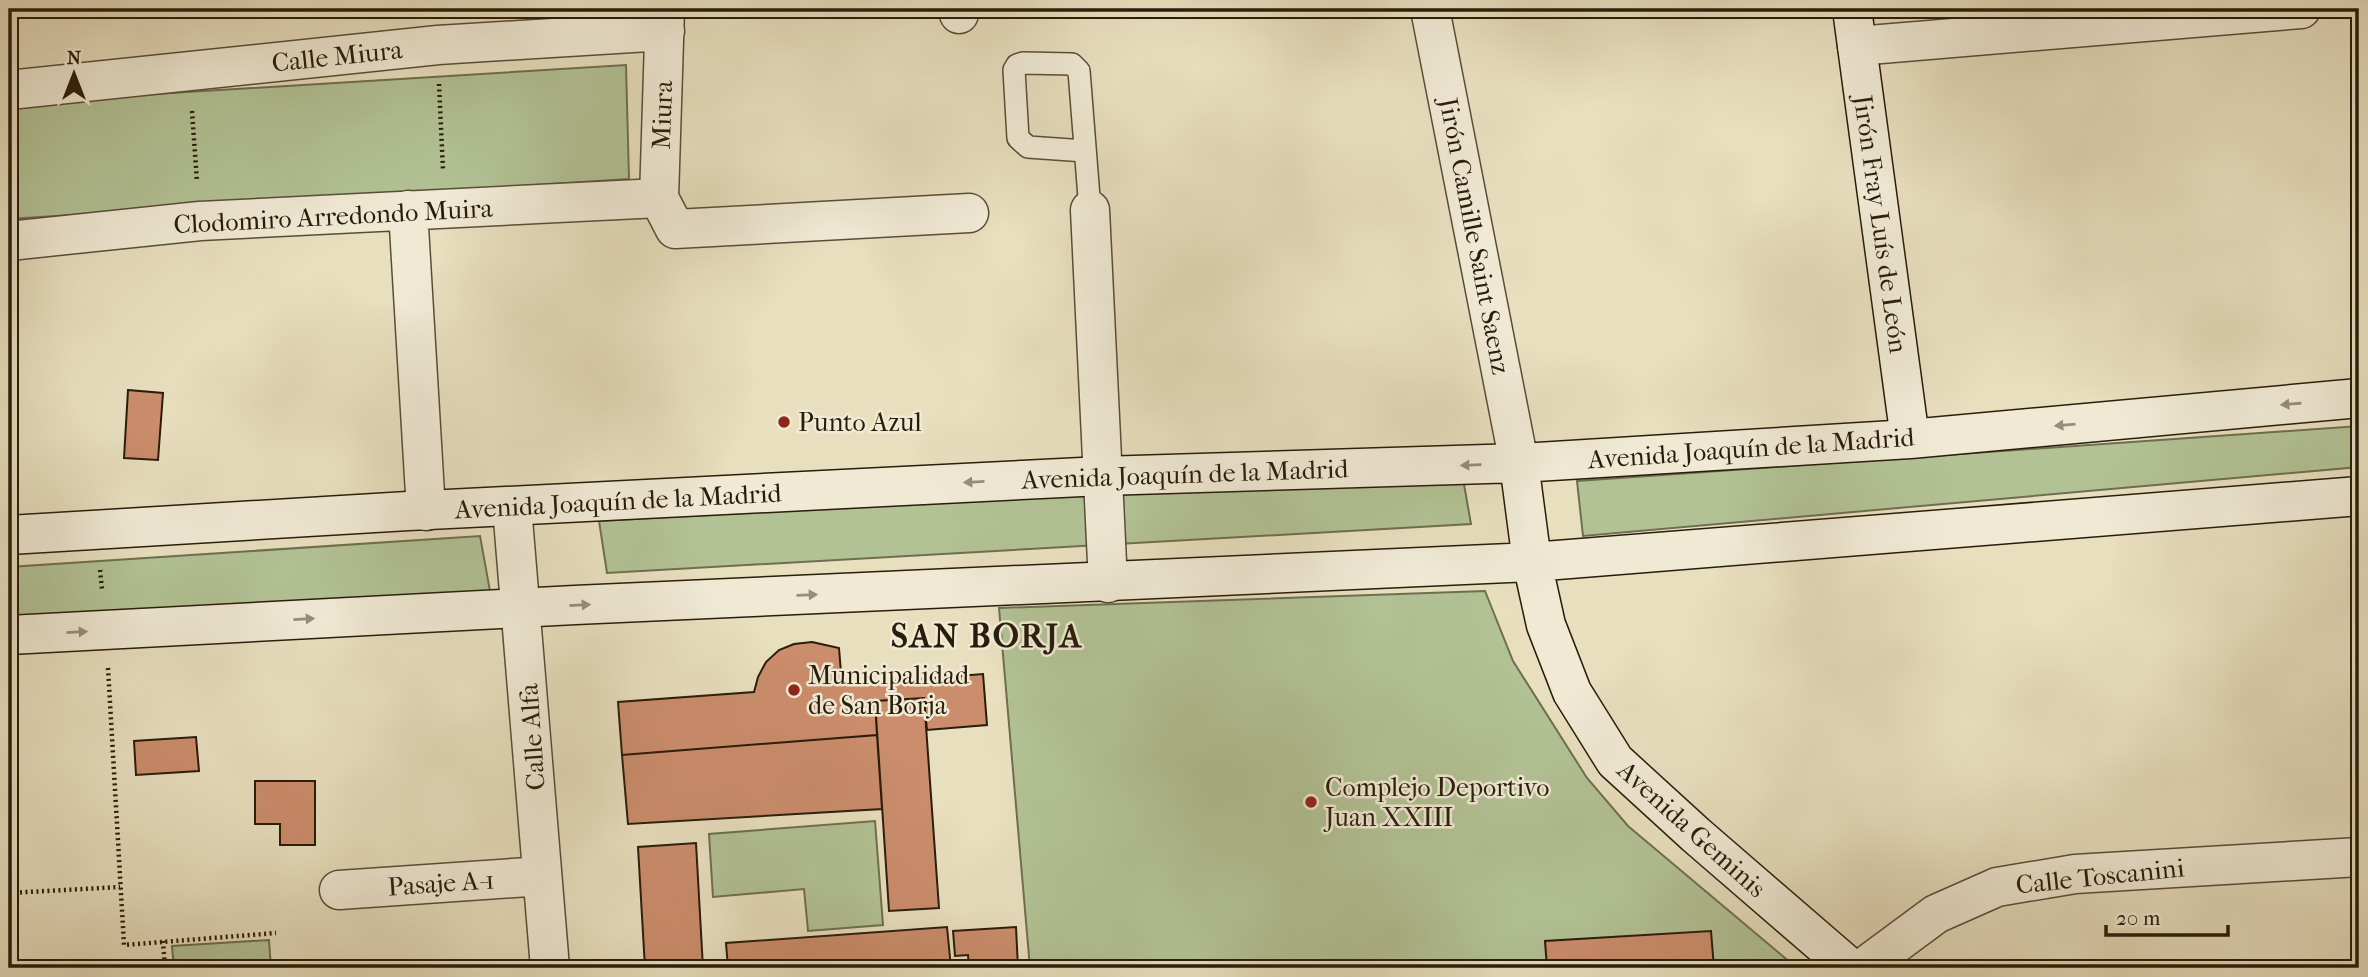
<svg xmlns="http://www.w3.org/2000/svg" width="2368" height="977" font-family="'IM FELL French Canon',serif">
<rect width="100%" height="100%" fill="#e8dfbf"/>
<filter id="stains"><feTurbulence type="fractalNoise" baseFrequency=".00286" numOctaves="4"/><feColorMatrix values="0 0 0 0 .2 0 0 0 0 .09 0 0 0 0 .02 0 0 0 .5 -.17"/></filter>
<radialGradient id="worn" r=".72"><stop offset=".6" stop-color="#630" stop-opacity="0"/><stop offset="1" stop-color="#630" stop-opacity=".3"/></radialGradient>
<path fill="#b2c295" stroke="#6e6f50" stroke-width="2" d="M 626,65 L 629,179 L 9,219 L 9,103 Z
M 2359,426 L 2359,467 L 1583,536 L 1577,481 Z
M 1462,473 L 1471,524 L 607,573 L 599,521 Z
M 480,536 L 490,591 L 9,619 L 9,567 Z
M 1485,591 L 1513,661 L 1587,778 L 1628,826 L 1797,968 L 1030,968 L 999,608 Z
M 875,821 L 883,925 L 808,931 L 804,889 L 713,897 L 709,834 Z
M 269,940 L 271,968 L 174,968 L 172,946 Z"/>
<path fill="#cb8d6c" stroke="#291c0b" stroke-width="2" d="M 128,390 L 163,393 L 158,460 L 124,458 Z
M 812,642 L 839,648 L 842,685 L 983,674 L 987,725 L 927,730 L 924,698 L 875,701 L 877,735 L 622,755 L 618,702 L 754,692 L 758,677 L 766,662 L 779,650 L 794,644 Z
M 924,698 L 939,908 L 889,911 L 875,701 Z
M 877,735 L 882,809 L 628,824 L 622,755 Z
M 196,737 L 199,771 L 136,775 L 134,741 Z
M 255,781 L 315,781 L 315,845 L 280,845 L 280,824 L 255,824 Z
M 696,843 L 703,968 L 645,968 L 638,847 Z
M 947,927 L 951,968 L 728,968 L 726,943 Z
M 1016,927 L 1018,968 L 969,968 L 968,955 L 955,956 L 953,931 Z
M 1711,931 L 1714,968 L 1547,968 L 1545,941 Z"/>
<g fill="none" stroke-linecap="round" stroke-linejoin="round">
<g stroke="#594d38" stroke-width="24">
<path id="lane" d="M 1085,151 L 1028,147 L 1018,138 L 1014,70 L 1017,65 L 1023,63 L 1072,64 L 1079,71 L 1090,210"/>
</g>
<g stroke="#594d38" stroke-width="41">
<path id="street" d="M 665,9 L 659,198 L 675,229 L 969,213
M 959,9 L 959,14
M 1430,9 L 1519,463
M 1857,46 L 2301,9
M 9,90 L 438,45 L 665,31
M 408,210 L 426,511
M 1090,210 L 1108,583
M 9,241 L 200,221 L 659,198
M 512,507 L 550,968
M 339,890 L 542,876
M 1863,968 L 1936,914 L 1997,887 L 2075,874 L 2359,857"/>
</g>
<g stroke="#291c0b" stroke-width="41">
<path id="secondary" d="M 1852,9 L 1910,439
M 1519,463 L 1532,562 L 1546,625 L 1572,692 L 1615,761 L 1696,835 L 1850,968
M 9,535 L 408,511 L 1102,476 L 1519,463 L 1910,439 L 2359,398
M 9,635 L 575,605 L 1532,562 L 2359,496"/>
</g>
<path stroke="#291c0b" stroke-width="4.5" stroke-dasharray="2 3.5" stroke-linecap="butt" d="M 439,84 L 443,170
M 192,111 L 197,182
M 100,570 L 102,589
M 108,668 L 124,945 L 276,933
M 9,893 L 120,887
M 163,941 L 165,968"/>
<use href="#lane" stroke="#f0ead5" stroke-width="21"/>
<use href="#street" stroke="#f0ead5" stroke-width="38"/>
<use href="#secondary" stroke="#f0ead5" stroke-width="38"/>
</g>
<defs><path id="oneway-solid" d="M-6-.8H1V-3.2L6.5 0L1 3.2V.8H-6Z" transform="scale(1.75)"/></defs>
<g fill="#968d7a">
<use href="#oneway-solid" transform="translate(2291 404) rotate(175)"/>
<use href="#oneway-solid" transform="translate(2065 425) rotate(175)"/>
<use href="#oneway-solid" transform="translate(1471 465) rotate(178)"/>
<use href="#oneway-solid" transform="translate(974 482) rotate(177)"/>
<use href="#oneway-solid" transform="translate(807 595) rotate(-2)"/>
<use href="#oneway-solid" transform="translate(580 605) rotate(-3)"/>
<use href="#oneway-solid" transform="translate(304 619) rotate(-3)"/>
<use href="#oneway-solid" transform="translate(77 632) rotate(-3)"/>
</g>
<g fill="#8f2418" stroke="#f0ead5" stroke-width="2.5">
<circle cx="784" cy="422" r="7"/>
<circle cx="794" cy="690" r="7"/>
<circle cx="1311" cy="802" r="7"/>
</g>
<g text-anchor="middle" stroke-width="5" stroke-linejoin="round" paint-order="stroke">
<g font-size="26" fill="#291c0b" stroke="#f0ead5">
<text transform="translate(337 56) rotate(-6)" y="9">Calle Miura</text>
<text transform="translate(662 115) rotate(-88)" y="9">Miura</text>
<text transform="translate(333 216) rotate(-3)" y="9">Clodomiro Arredondo Muira</text>
<text transform="translate(1881 224) rotate(82)" y="9">Jirón Fray Luís de León</text>
<text transform="translate(1475 236) rotate(79)" y="9">Jirón Camille Saint Saenz</text>
<text transform="translate(1751 448) rotate(-4)" y="9">Avenida Joaquín de la Madrid</text>
<text transform="translate(1185 474) rotate(-2)" y="9">Avenida Joaquín de la Madrid</text>
<text transform="translate(618 501) rotate(-3)" y="9">Avenida Joaquín de la Madrid</text>
<text transform="translate(532 737) rotate(-94)" y="9">Calle Alfa</text>
<text transform="translate(1692 829) rotate(42)" y="9">Avenida Geminis</text>
<text transform="translate(2100 876) rotate(-6)" y="9">Calle Toscanini</text>
<text transform="translate(441 883) rotate(-4)" y="9">Pasaje A-1</text>
</g>
<g font-size="26" fill="#291c0b" stroke="#f0ead5" text-anchor="start">
<text x="798" y="431">Punto Azul</text>
<text x="808" y="684">Municipalidad<tspan x="808" dy="30">de San Borja</tspan></text>
<text x="1325" y="796">Complejo Deportivo<tspan x="1325" dy="30">Juan XXIII</tspan></text>
</g>
<g font-size="33" font-weight="bold" letter-spacing="2" fill="#291c0b" stroke="#f0ead5">
<text x="987" y="647">SAN BORJA</text>
</g>
</g>
<rect width="2368" height="977" fill="none" stroke="#e8dfbf" stroke-width="35"/>
<rect x="10" y="10" width="2347" height="956" fill="none" stroke="#291c0b" stroke-width="3.5"/>
<rect x="18" y="18" width="2333" height="942" fill="none" stroke="#291c0b" stroke-width="2"/>
<g transform="translate(74 74)" stroke="#f0ead5" stroke-width="5" paint-order="stroke">
<path d="M0-5L12 26L0 18L-12 26Z" fill="#291c0b"/>
<text y="-10" font-size="19" font-weight="bold" text-anchor="middle" fill="#291c0b">N</text>
</g>
<path d="M2106 925v10h122v-10" fill="none" stroke="#291c0b" stroke-width="3.5"/>
<text x="2116" y="925" font-size="21" fill="#291c0b" stroke="#f0ead5" stroke-width="5" paint-order="stroke">20 m</text>
<rect width="100%" height="100%" filter="url(#stains)"/>
<rect width="100%" height="100%" fill="url(#worn)"/>
</svg>
